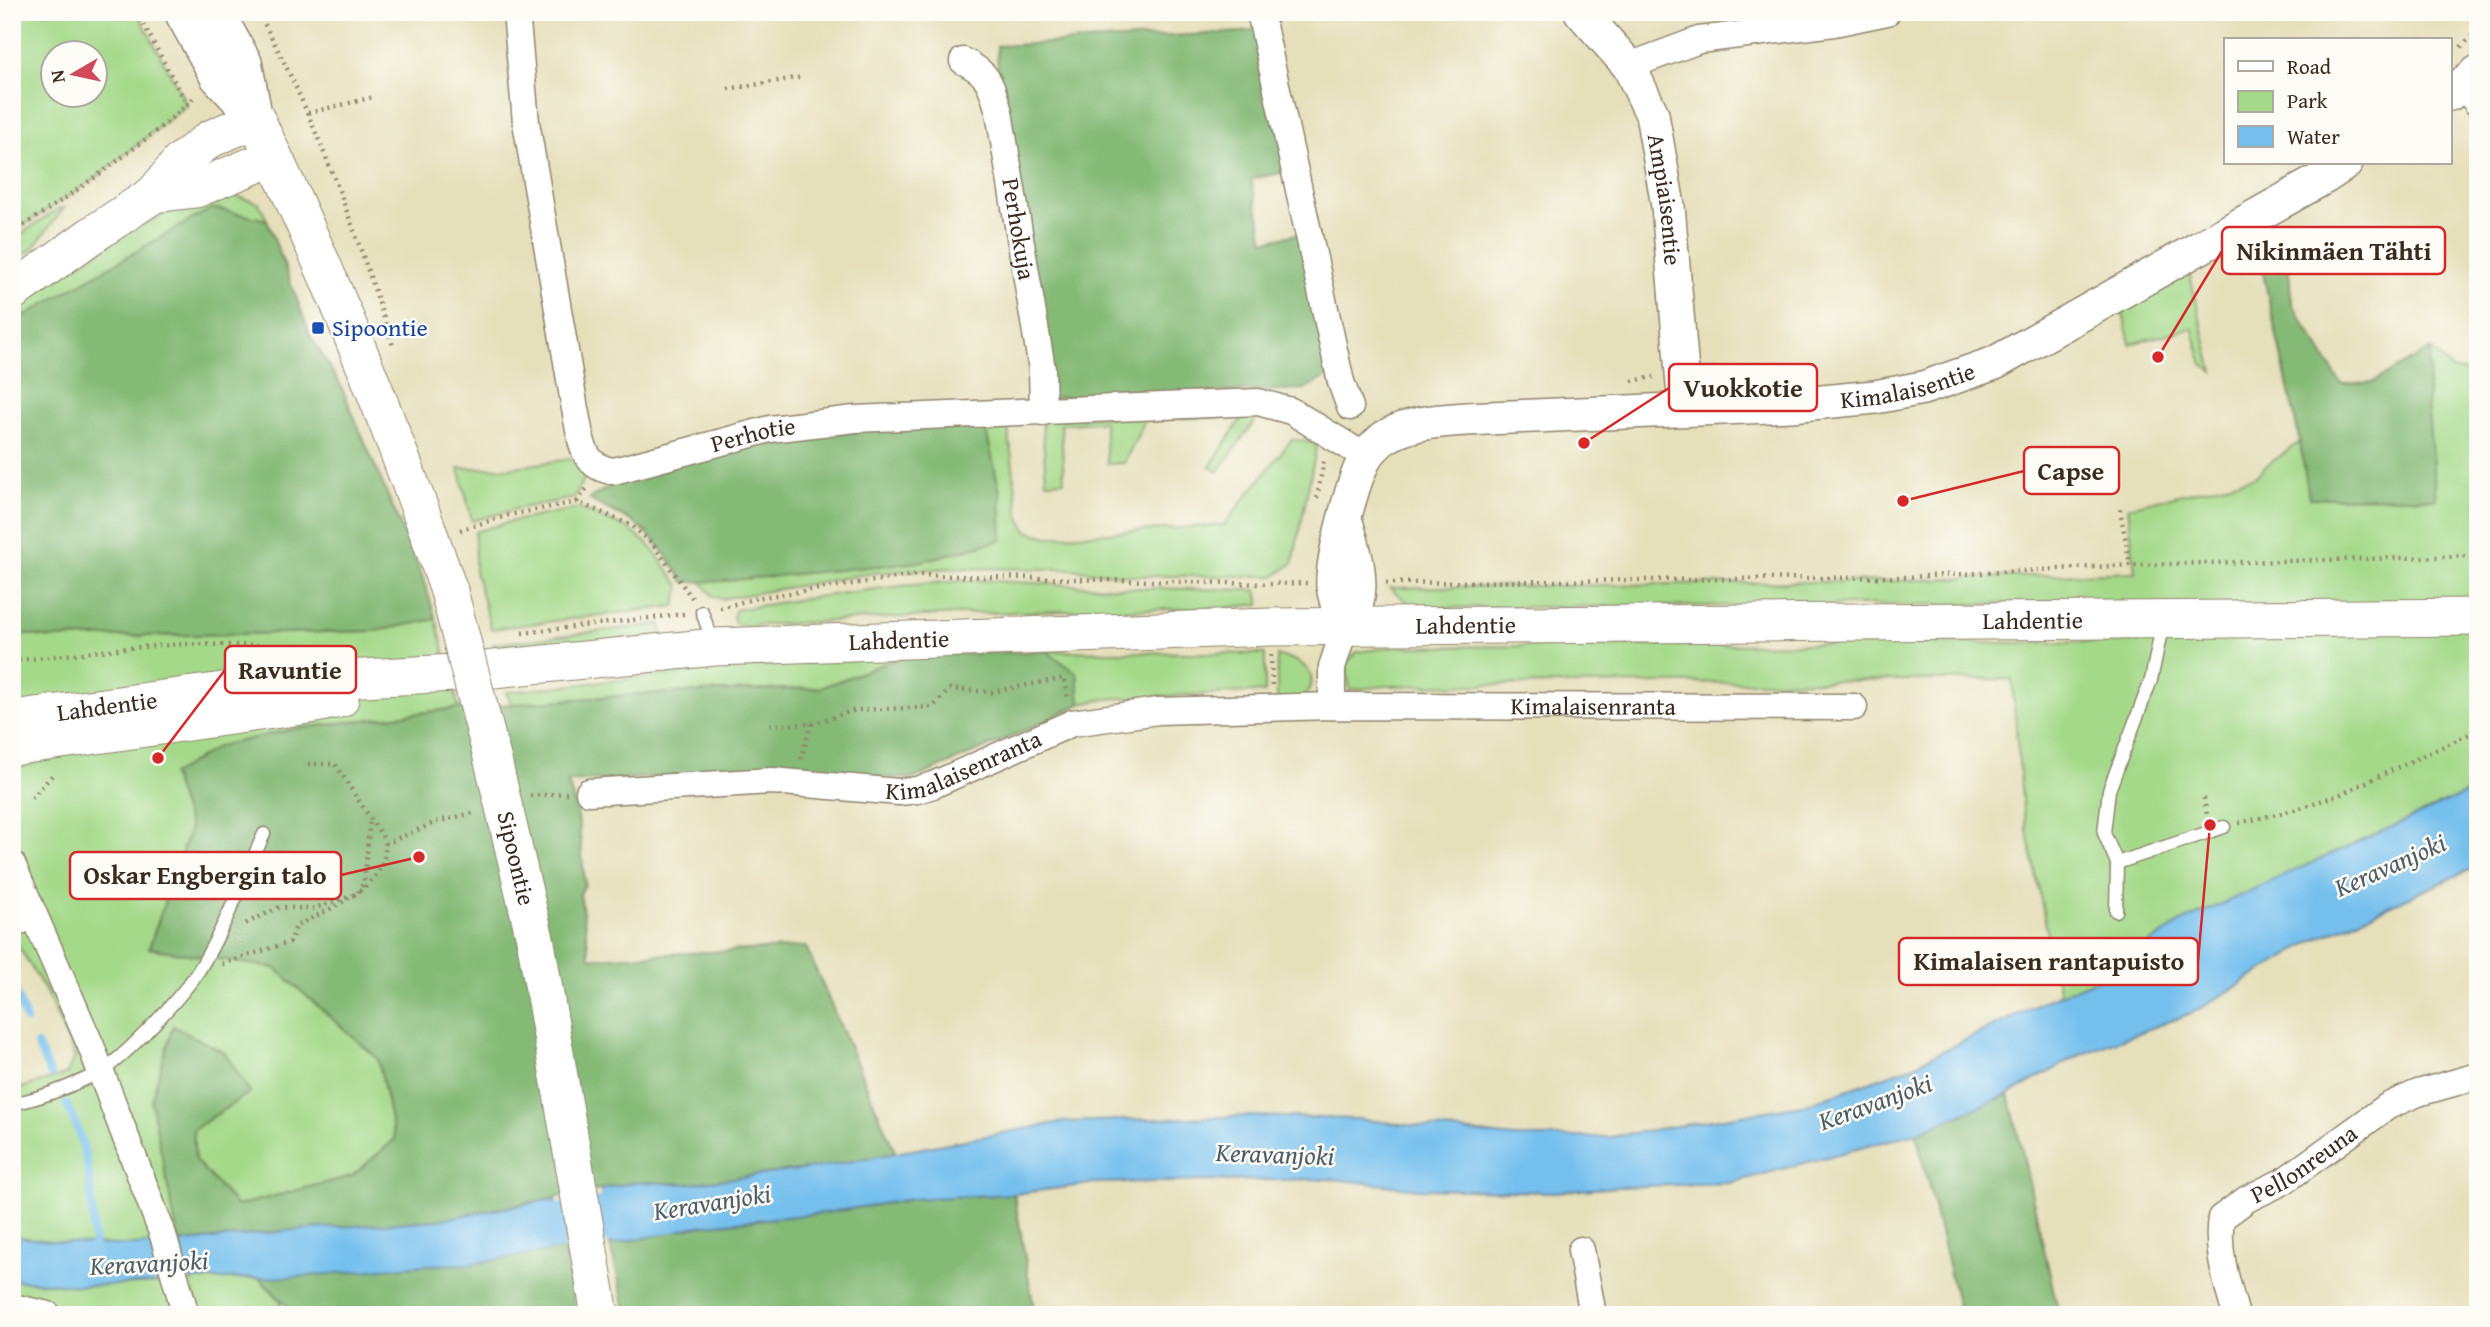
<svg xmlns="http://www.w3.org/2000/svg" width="2490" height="1327" font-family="'Gentium Book Plus',serif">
<rect width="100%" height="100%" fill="#fdfcf7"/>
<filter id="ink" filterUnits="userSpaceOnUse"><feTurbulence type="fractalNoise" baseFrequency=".0143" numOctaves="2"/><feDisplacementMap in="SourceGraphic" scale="14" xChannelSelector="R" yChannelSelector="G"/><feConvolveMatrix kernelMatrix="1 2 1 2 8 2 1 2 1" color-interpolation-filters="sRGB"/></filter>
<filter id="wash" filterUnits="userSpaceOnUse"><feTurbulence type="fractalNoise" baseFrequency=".00686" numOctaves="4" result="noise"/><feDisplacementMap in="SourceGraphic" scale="28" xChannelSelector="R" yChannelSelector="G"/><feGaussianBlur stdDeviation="1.57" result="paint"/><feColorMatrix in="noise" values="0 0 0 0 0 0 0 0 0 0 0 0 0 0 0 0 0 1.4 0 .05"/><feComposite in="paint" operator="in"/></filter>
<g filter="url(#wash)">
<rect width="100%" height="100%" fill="#e5dfba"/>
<path fill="#a5d98a" stroke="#708254" stroke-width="2" fill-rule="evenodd" d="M 12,12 L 137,12 L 187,105 L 92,181 L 12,233 ZM 52,52 L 94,52 L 94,94 L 52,94 Z
M 229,194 L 259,203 L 267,220 L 212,208 L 12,323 L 12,308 L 132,230 L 185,204 Z
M 64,208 L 32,249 L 12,263 L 12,240 L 58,209 Z
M 2189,271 L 2213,372 L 2203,365 L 2192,328 L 2130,344 L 2122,309 Z
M 2431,349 L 2452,370 L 2478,372 L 2478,788 L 2179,923 L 2099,979 L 2060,996 L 2023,810 L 2012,679 L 1386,686 L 1350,690 L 1345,665 L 1357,652 L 1394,647 L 2138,642 L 2137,603 L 1414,608 L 1390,588 L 1892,581 L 2135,572 L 2128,507 L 2255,477 L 2266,466 L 2300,442 L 2310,498 L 2378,497 L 2436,499 L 2427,404 Z
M 1259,415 L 1218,472 L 1210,467 L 1243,416 L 1145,420 L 1124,463 L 1107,464 L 1104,422 L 1061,424 L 1064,481 L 1046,482 L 1042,418 Z
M 985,427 L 1008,427 L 1019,516 L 1027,531 L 1048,537 L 1224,525 L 1292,439 L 1317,444 L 1293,563 L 1275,576 L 1131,576 L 1069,569 L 952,568 L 873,573 L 721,599 L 713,596 L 701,581 L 724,581 L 815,571 L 1000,492 Z
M 571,459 L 588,471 L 574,498 L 516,509 L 472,521 L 459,468 L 509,468 Z
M 579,508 L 629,529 L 650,546 L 680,586 L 675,606 L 491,629 L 475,571 L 475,532 L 509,522 Z
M 978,580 L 1125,588 L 1257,590 L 1260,604 L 1223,608 L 978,613 L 743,626 L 735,623 L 733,619 L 735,610 C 816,596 896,584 978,580 Z
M 436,619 L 459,708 L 294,729 L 219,746 L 172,775 L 190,828 L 149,948 L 275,968 L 378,1059 L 396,1140 L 352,1176 L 237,1206 L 195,1160 L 193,1130 L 250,1092 L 173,1026 L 179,1243 L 109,1247 L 64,1244 L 12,1236 L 12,1091 L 67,1074 L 75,1057 L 46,992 L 12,935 L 12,632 L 51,638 L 376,631 Z
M 661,624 L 662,633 L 654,636 L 495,651 L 493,644 Z
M 1046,651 L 1265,654 L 1265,693 L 1253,692 L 1105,699 L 1080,704 L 1077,673 Z
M 904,656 L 820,688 L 642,694 L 512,705 L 506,692 L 751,666 Z
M 1277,656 C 1302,659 1325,675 1302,700 L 1277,699 Z
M 259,1278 L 282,1302 L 273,1315 L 201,1315 L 190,1280 Z
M 12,1280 L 81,1286 L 165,1283 L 174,1315 L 12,1315 Z"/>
<path fill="#84b976" stroke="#60724a" stroke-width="2" d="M 1263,28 L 1295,170 L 1251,179 L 1264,241 L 1308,232 L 1339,370 L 1305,389 L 1047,398 L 999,112 L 997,46 L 1242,32 Z
M 212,208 L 267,220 L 311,337 L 340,384 L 422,576 L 436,619 L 376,631 L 51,638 L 12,632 L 12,323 Z
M 2284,219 L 2292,304 L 2341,384 L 2373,382 L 2431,349 L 2427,404 L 2436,499 L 2378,497 L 2309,498 L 2300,442 L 2255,236 Z
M 940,426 L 985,427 L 1000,492 L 1002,540 L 919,562 L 724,581 L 684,582 C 669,559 656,538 634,523 C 620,513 603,509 589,499 L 623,478 L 780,436 Z
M 1046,651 L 1077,673 L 1080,704 L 1022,732 L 913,779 L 774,770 L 568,782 L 578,817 L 585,884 L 580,894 L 590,958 L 806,947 L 896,1154 L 815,1168 L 686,1184 L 637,1182 L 437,1220 L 284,1231 L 179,1243 L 151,1101 L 173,1026 L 225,1053 L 250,1092 L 193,1130 L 195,1160 L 237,1206 L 352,1176 L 395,1139 L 378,1059 L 275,968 L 149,948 L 190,828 L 172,775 L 219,746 L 294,729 L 459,708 L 642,694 L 820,688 L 904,656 Z
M 2009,1094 L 2059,1315 L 1960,1315 L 1916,1133 Z
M 1014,1194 L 1035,1315 L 627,1315 L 610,1245 L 698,1226 L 824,1213 L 913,1199 Z
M 563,1248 L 576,1315 L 296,1315 L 259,1278 L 426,1265 L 471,1264 Z"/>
<path fill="#74bfed" stroke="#587486" stroke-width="2" d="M 2478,788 L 2478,866 L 2312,941 L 2194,1012 L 2080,1055 L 2009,1094 L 1916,1133 L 1730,1183 L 1619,1187 L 1556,1192 L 1419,1189 L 1333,1179 L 1098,1183 L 1014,1194 L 913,1199 L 824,1213 L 698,1226 L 610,1245 L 601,1189 L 637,1182 L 686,1184 L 815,1168 L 1061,1122 L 1249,1116 L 1357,1119 L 1514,1137 L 1610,1137 L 1808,1104 L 1910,1067 L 2049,999 L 2099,979 L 2179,923 Z
M 555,1199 L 563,1248 L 471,1264 L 426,1265 L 296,1277 L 190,1280 L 179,1243 L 284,1231 L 437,1220 Z
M 12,1236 C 60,1243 105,1247 153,1244 L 165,1283 L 81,1286 L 12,1280 Z"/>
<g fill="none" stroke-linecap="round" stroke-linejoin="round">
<path stroke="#74bfed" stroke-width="8" d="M 15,991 L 26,1020
M 37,1045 L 51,1075
M 66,1104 C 92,1151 93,1204 94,1255"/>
<path stroke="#74bfed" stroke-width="46" d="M 499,1235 L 667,1210"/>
</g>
</g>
<g filter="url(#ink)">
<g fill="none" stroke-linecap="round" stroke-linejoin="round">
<g stroke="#90846c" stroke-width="15">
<path id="service" d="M 702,612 L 714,645
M 2117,863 L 2224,827
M 2116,911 L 2117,863 L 2104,833 L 2109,790 L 2151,680 L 2163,622
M 12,933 L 36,921
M 12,1104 C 41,1098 72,1086 98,1073 C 124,1059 183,995 199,970 C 225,927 243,880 264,834"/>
</g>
<g stroke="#90846c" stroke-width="29">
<g id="minor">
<path id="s1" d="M 516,12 L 526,122 L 575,409 C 581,436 580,468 614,471 L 770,429 L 855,419 L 1258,402 L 1291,411 L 1366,457"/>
<path d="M 1260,12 L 1341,382 L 1350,407"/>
<path id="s2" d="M 963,61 C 990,74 991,85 999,112 L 1042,369 L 1043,412"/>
<path d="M 1629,66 L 1699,40 L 1834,23 L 1887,12"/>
<path d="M 2462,85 L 2478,104"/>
<path d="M 1332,706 L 1332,667 L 1345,627"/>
<path id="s3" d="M 589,792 L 772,781 L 899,792 L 917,790 L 933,785 L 1072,723 L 1158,711 L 1332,706 L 1854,707"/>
<path d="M 12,864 L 91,1046 L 163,1235 L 186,1315"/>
<path d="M 1581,1250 L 1593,1315"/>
<path d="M 12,1307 L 48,1315"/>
<path id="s4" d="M 2236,1315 C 2227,1283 2216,1251 2221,1218 L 2247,1199 L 2284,1181 L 2388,1106 L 2418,1093 L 2478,1076"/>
</g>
</g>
<g stroke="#90846c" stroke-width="36">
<g id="tertiary">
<path d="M 181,12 L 217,77 L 256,119"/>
<path d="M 217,12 L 245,62 L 256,119"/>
<path id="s5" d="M 1581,12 L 1629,66 L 1652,114 L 1668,206 L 1685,408"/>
<path d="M 2450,94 L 2478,72"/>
<path id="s6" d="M 1345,627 C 1340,613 1335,600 1333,586 C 1331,562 1353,478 1366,457 C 1370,451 1378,443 1384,438 C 1409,422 1438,421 1466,419 L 1791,405 L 1875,397 L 1923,388 L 1995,363 L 2325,177 L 2346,163"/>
<path d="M 1345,627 C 1349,619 1355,610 1357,602 C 1363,577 1354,549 1347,525"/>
</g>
</g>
<g stroke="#90846c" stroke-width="39">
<g id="secondary">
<path d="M 154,194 L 196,189 L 274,157"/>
<path d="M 12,292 L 92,235 L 154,194 L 180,162 L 210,139 L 256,119 C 329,272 394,431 449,591"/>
<path id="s7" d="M 12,719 L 291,682 L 453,673 L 715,647 L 1270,627 L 2478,617"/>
<path d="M 12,747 L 316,704 L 340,699"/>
<path id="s8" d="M 493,761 L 536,943 L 600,1315"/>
</g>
</g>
<path stroke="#90846c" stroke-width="4.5" stroke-dasharray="2 5" stroke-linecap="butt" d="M 137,12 L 187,105
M 258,12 C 316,118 357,234 394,349
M 2461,47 L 2478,30
M 728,89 L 803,77
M 308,113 L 374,97
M 12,233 C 77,191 140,148 196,96
M 1712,368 L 1728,378
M 1632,381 L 1654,377
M 1317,498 L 1324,459
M 577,502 L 587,488
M 2120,509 L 2130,565
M 460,530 L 509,515 L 577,502 L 631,525 L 652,543 L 692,598
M 1386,583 L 1907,577 L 2130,565 L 2478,556
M 720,608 L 756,598 L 915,575 L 1268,584 L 1307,583
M 522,633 L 684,614
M 1271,655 L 1272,685
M 12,661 L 127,648 L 184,644 L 322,647
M 770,725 L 811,724 L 856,710 L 933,707 L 950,689 L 991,692 L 1064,678 L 1068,699
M 801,759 L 811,724
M 308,764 L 335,764 L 370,818
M 530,796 L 567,793
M 32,798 L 55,772
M 2204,798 L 2207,815
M 2239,823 L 2294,810 L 2341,794 L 2478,730
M 385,844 L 436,822 L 477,812
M 222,964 L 290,942 L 296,926 C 326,910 388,888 385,846 C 385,837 375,826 370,818 L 364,883 L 357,894 L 312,909 L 280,907 L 245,924"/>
<use href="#service" stroke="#fff" stroke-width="12"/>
<use href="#minor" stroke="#fff" stroke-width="26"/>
<use href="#tertiary" stroke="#fff" stroke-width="33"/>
<use href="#secondary" stroke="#fff" stroke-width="37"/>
<g stroke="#90846c" stroke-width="39" stroke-linecap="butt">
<path id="secondary-bridge" d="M 449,591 L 493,761"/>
</g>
<use href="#secondary-bridge" stroke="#fff" stroke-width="37"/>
</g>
</g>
<rect fill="#1a4fb4" stroke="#fdfcf7" stroke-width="2.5" x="311" y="321" width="14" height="14" rx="3.5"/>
<g text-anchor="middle" stroke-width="5" stroke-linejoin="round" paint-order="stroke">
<g font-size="24" fill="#3b2a1e" stroke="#fdfcf7">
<text dy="8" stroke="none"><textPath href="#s5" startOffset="212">Ampiaisentie</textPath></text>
<text dy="8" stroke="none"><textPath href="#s2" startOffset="184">Perhokuja</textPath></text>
<text dy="8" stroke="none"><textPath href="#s6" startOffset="732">Kimalaisentie</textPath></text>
<text dy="8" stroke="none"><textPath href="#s1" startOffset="626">Perhotie</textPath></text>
<text dy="8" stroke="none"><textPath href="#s7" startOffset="2025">Lahdentie</textPath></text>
<text dy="8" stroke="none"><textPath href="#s7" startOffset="1458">Lahdentie</textPath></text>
<text dy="8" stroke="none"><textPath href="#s7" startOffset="891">Lahdentie</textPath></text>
<text dy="8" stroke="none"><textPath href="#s7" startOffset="96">Lahdentie</textPath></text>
<text dy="8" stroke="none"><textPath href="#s3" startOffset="1020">Kimalaisenranta</textPath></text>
<text dy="8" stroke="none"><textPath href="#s3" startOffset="380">Kimalaisenranta</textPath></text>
<text dy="8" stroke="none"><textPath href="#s8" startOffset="100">Sipoontie</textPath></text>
<text dy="8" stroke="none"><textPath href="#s4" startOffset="198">Pellonreuna</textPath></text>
</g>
<g font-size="24" fill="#164399" stroke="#fdfcf7" text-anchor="start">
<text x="332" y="336">Sipoontie</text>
</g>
<g font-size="26" font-style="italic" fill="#4f5e66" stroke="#fdfcf7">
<text transform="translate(2390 865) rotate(-24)" y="9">Keravanjoki</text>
<text transform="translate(1875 1102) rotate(-20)" y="9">Keravanjoki</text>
<text transform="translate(1275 1154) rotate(2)" y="9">Keravanjoki</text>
<text transform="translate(712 1202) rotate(-9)" y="9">Keravanjoki</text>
<text transform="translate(149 1263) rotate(-3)" y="9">Keravanjoki</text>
</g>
</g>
<path fill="none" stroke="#d62828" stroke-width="2.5" d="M2158 357L2222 251M1584 443L1669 388M1903 501L2024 471M158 758L225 670M419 857L341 875M2210 825L2198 961"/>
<g fill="#d62828" stroke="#fdfcf7" stroke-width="2.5">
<circle cx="2158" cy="357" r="7"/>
<circle cx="1584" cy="443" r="7"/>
<circle cx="1903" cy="501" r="7"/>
<circle cx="158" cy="758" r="7"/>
<circle cx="419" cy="857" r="7"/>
<circle cx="2210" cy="825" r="7"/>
</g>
<g fill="#fdfcf7" stroke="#d62828" stroke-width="2.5">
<rect x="2222" y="227" width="223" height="47" rx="7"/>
<rect x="1669" y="364" width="148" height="47" rx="7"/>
<rect x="2024" y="447" width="95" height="47" rx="7"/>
<rect x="225" y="646" width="131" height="47" rx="7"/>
<rect x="70" y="852" width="271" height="47" rx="7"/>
<rect x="1899" y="938" width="299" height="47" rx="7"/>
</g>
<g font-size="26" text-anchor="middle" font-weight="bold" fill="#3b2a1e">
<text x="2334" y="260">Nikinmäen Tähti</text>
<text x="1743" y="397">Vuokkotie</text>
<text x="2071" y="480">Capse</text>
<text x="290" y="679">Ravuntie</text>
<text x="205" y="884">Oskar Engbergin talo</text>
<text x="2049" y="970">Kimalaisen rantapuisto</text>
</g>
<rect width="2490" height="1327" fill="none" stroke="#fdfcf7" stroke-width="42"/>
<rect x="2224" y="38" width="228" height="126" fill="#fdfcf7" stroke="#afa8a0" stroke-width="2"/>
<rect x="2238" y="61" width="35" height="10" fill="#ffffff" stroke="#afa8a0" stroke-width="2"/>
<text x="2287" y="74" font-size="21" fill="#3b2a1e">Road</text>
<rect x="2238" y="91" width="35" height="21" fill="#a5d98a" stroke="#afa8a0" stroke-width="2"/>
<text x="2287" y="108" font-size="21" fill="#3b2a1e">Park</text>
<rect x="2238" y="126" width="35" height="21" fill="#74bfed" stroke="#afa8a0" stroke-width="2"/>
<text x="2287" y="144" font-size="21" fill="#3b2a1e">Water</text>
<g transform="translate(74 74) rotate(261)"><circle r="33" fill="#fdfcf7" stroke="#afa8a0" stroke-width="2"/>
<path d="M0-5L12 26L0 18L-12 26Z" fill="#d1495b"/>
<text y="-10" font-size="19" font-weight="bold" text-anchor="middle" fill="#3b2a1e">N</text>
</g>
</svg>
